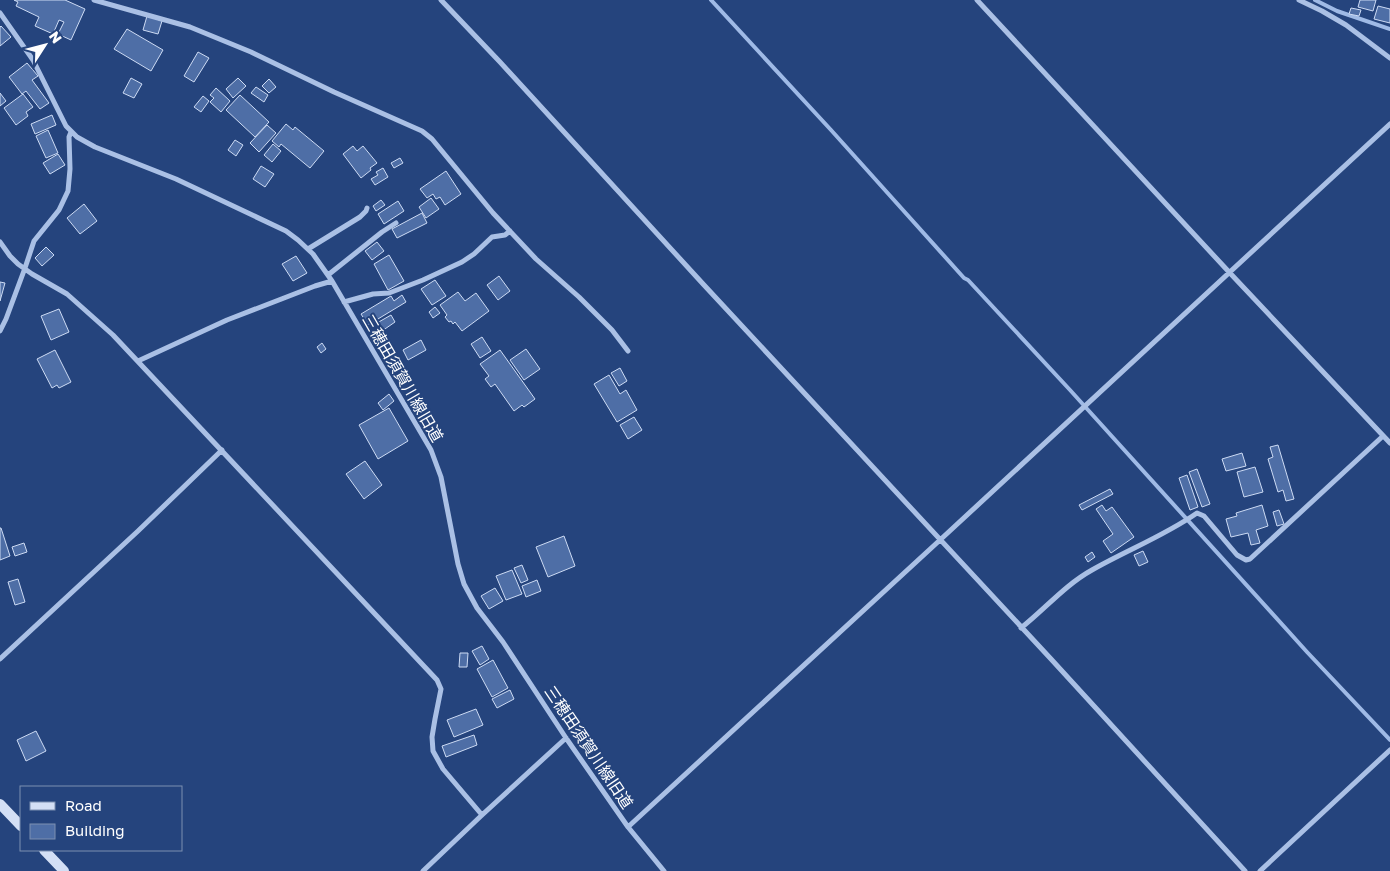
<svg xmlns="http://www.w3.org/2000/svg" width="1390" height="871" font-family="'Golos Text','Noto Sans JP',sans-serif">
<rect width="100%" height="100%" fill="#25447d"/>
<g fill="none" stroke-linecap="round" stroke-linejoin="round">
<path stroke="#9fbae6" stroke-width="4" d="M 711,0 L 831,130 L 964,278 L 968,280 L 1070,390 L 1307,652 L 1390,740
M 1315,0 L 1337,11 L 1390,29"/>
</g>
<path fill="#4e6ea6" stroke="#cddbf4" d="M 14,0 L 65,0 L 85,9 L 71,40 L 58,34 L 64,22 L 59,20 L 53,34 L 35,26 L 39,17 L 16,6 L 18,2 Z
M 1360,0 L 1376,0 L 1373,11 L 1358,7 Z
M 1378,6 L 1390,9 L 1390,23 L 1374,19 Z
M 1351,8 L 1361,10 L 1359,16 L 1349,14 Z
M 147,16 L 162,21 L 158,34 L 143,30 Z
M 1,26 L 11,37 L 0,46 L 0,27 Z
M 127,29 L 163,50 L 151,71 L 114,49 Z
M 198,52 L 209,58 L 194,82 L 184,76 Z
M 27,63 L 38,76 L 32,80 L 49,103 L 40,109 L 26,91 L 22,94 L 9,77 Z
M 131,78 L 142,84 L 134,98 L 123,93 Z
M 238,78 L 246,86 L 233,98 L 226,89 Z
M 269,79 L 276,87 L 269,93 L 262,86 Z
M 256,87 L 268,95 L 264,102 L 251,93 Z
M 216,88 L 230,101 L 221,112 L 210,102 L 214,98 L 210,95 Z
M 0,93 L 6,101 L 0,106 Z
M 23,94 L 33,107 L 26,112 L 28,116 L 16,125 L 4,108 Z
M 240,95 L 269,122 L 255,137 L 226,110 Z
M 203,96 L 209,101 L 201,112 L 194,107 Z
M 52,115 L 56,125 L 35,134 L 31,124 Z
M 286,124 L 293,130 L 295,127 L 324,151 L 310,168 L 281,144 L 279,147 L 272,141 Z
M 267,125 L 276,133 L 259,152 L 250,143 Z
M 48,130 L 58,153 L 46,158 L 36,136 Z
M 235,140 L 243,145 L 236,156 L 228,150 Z
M 273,144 L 281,151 L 272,162 L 264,155 Z
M 353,146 L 357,151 L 363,146 L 377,163 L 370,168 L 371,170 L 361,178 L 343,154 Z
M 58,154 L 65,165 L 50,174 L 43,163 Z
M 400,158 L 403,163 L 394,168 L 391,163 Z
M 261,166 L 274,174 L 265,187 L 253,179 Z
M 383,168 L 388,177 L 375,185 L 371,179 L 378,175 L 376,172 Z
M 446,171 L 461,194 L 445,205 L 440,197 L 436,199 L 433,194 L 427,198 L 420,189 Z
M 431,198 L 439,209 L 426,218 L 419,207 Z
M 381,200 L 385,205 L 376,211 L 373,206 Z
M 398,201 L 404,211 L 384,224 L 378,214 Z
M 84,204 L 97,221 L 80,234 L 67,218 Z
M 422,213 L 427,223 L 397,238 L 392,229 Z
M 377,242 L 384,251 L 372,260 L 365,251 Z
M 46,247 L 54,255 L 42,266 L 35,258 Z
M 389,255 L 404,281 L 388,290 L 374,264 Z
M 296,256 L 307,273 L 293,281 L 282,264 Z
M 499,276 L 510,291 L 498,300 L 487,285 Z
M 435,280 L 446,296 L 432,305 L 421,289 Z
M 0,282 L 5,283 L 0,301 Z
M 458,292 L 465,301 L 476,293 L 489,311 L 462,331 L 455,322 L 453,324 L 451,321 L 449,322 L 445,317 L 447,315 L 440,305 Z
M 402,295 L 406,302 L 368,325 L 361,314 L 391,296 L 394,301 Z
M 435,307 L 440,313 L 433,318 L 429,312 Z
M 59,309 L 69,332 L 51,340 L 41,316 Z
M 391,315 L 395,322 L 382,331 L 377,323 Z
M 482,337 L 491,351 L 480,358 L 471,344 Z
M 421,340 L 426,350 L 408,360 L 403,350 Z
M 322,343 L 326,349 L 321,353 L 317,347 Z
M 526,349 L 540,369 L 524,380 L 510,360 Z
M 55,350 L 71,382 L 59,388 L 57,385 L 52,388 L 37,359 Z
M 500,350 L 535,399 L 524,407 L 522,405 L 514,411 L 495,384 L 491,387 L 485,379 L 489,376 L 480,364 Z
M 620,368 L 627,381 L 619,386 L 611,373 Z
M 609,375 L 620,394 L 626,390 L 637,410 L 617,422 L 594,384 Z
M 389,394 L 394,401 L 383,410 L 378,403 Z
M 389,408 L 408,441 L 378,459 L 359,425 Z
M 634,417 L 642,430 L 628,439 L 620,425 Z
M 1278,445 L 1294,499 L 1286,501 L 1283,490 L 1278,492 L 1268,459 L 1273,457 L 1270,447 Z
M 1242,453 L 1246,466 L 1226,471 L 1222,459 Z
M 365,461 L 382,485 L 364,499 L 346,474 Z
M 1255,467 L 1263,492 L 1244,497 L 1237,472 Z
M 1197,469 L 1210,504 L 1202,507 L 1189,472 Z
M 1187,475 L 1198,507 L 1190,510 L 1179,478 Z
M 1110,489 L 1113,494 L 1082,510 L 1079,505 Z
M 1102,505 L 1106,511 L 1112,507 L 1134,537 L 1111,553 L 1103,541 L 1113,534 L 1096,509 Z
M 1262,505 L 1268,526 L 1256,530 L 1260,543 L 1251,545 L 1248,533 L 1231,537 L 1226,519 L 1237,516 L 1236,513 Z
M 1279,510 L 1284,524 L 1277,526 L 1273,512 Z
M 0,528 L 1,528 L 10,556 L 0,560 Z
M 564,536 L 575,566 L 548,577 L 536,547 Z
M 24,543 L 27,552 L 15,556 L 12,547 Z
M 1143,551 L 1148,562 L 1139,566 L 1134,555 Z
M 1092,552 L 1095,557 L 1088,562 L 1085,557 Z
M 522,565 L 528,580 L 521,583 L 514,568 Z
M 512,570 L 522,594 L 506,600 L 496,576 Z
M 18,579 L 25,602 L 15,605 L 8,582 Z
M 537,580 L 541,591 L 526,597 L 522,586 Z
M 495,588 L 503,601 L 489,609 L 481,596 Z
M 482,646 L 489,659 L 480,665 L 472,651 Z
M 460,653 L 468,653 L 467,667 L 459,667 Z
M 493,660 L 508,688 L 492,697 L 477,669 Z
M 510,690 L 514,699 L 497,708 L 492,699 Z
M 476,709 L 483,725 L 454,737 L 447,720 Z
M 36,731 L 46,751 L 26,761 L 17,740 Z
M 474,735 L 477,745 L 446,757 L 442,746 Z"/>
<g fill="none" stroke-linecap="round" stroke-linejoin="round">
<path stroke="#aac0e5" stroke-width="5" d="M 94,0 L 190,27 L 251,52 L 334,92 L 422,131 L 432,139 L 493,213 L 536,259 L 579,297 L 612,330 L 628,351
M 441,0 L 500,62 L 704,285 L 1051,659 L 1245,871
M 977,0 L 1229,272 L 1390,443
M 1299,0 L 1322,11 L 1346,25 L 1390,58
M 0,13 L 33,60 L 66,126 L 77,137 L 95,147 L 176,179 L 286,231 L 298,240 L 313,254 L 332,281 L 431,450 L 441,477 L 458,564 L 464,584 L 477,608 L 503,642 L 566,738 L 628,827 L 664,871
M 0,242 L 10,256 L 18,264 L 32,274 L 67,294 L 113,335 L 437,680 L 441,689 L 435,719 L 432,737 L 433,751 L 443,769 L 482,815
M 308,249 L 360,217 L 366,211 L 367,208
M 328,275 L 382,232 L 396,223
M 344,302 L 373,294 L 389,293 L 423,280 L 462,262 L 474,254 L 492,237 L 505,235 L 510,231
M 0,331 L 6,319 L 25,268 L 34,241 L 59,210 L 68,191 L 70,169 L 69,137 L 71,132
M 138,361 L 227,320 L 315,286 L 332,281
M 1021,628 C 1045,609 1065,585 1092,570 C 1127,550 1164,536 1197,513 L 1204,516 L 1237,555 L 1246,560 L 1250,559 L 1383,436
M 0,659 L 138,531 L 222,450
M 628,827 L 940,540 L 1390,124
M 423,871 L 482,815 L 566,738
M 1260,871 L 1390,750"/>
<path stroke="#d3dff5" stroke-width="10" d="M 0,804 L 21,826
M 44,850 L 64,871"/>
</g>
<g text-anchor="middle" stroke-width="4" stroke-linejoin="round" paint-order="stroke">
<g font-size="16" fill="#fff" stroke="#25447d">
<text transform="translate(403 378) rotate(60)" y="6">三穂田須賀川線旧道</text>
<text transform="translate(589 747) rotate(56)" y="6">三穂田須賀川線旧道</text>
</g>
</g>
<rect x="20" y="786" width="162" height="65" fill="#25447d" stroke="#7c8fb1"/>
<rect x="30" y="802" width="25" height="8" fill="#d3dff5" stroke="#7c8fb1"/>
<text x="65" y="811" font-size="15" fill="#ffffff">Road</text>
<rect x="30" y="824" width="25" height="15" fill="#4e6ea6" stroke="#7c8fb1"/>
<text x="65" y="836" font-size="15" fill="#ffffff">Building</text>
<g transform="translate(45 45) rotate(54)" stroke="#25447d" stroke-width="4" paint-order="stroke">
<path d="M0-4L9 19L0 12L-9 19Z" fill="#ffffff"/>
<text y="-8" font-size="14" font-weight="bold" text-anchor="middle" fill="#ffffff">N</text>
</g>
</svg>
